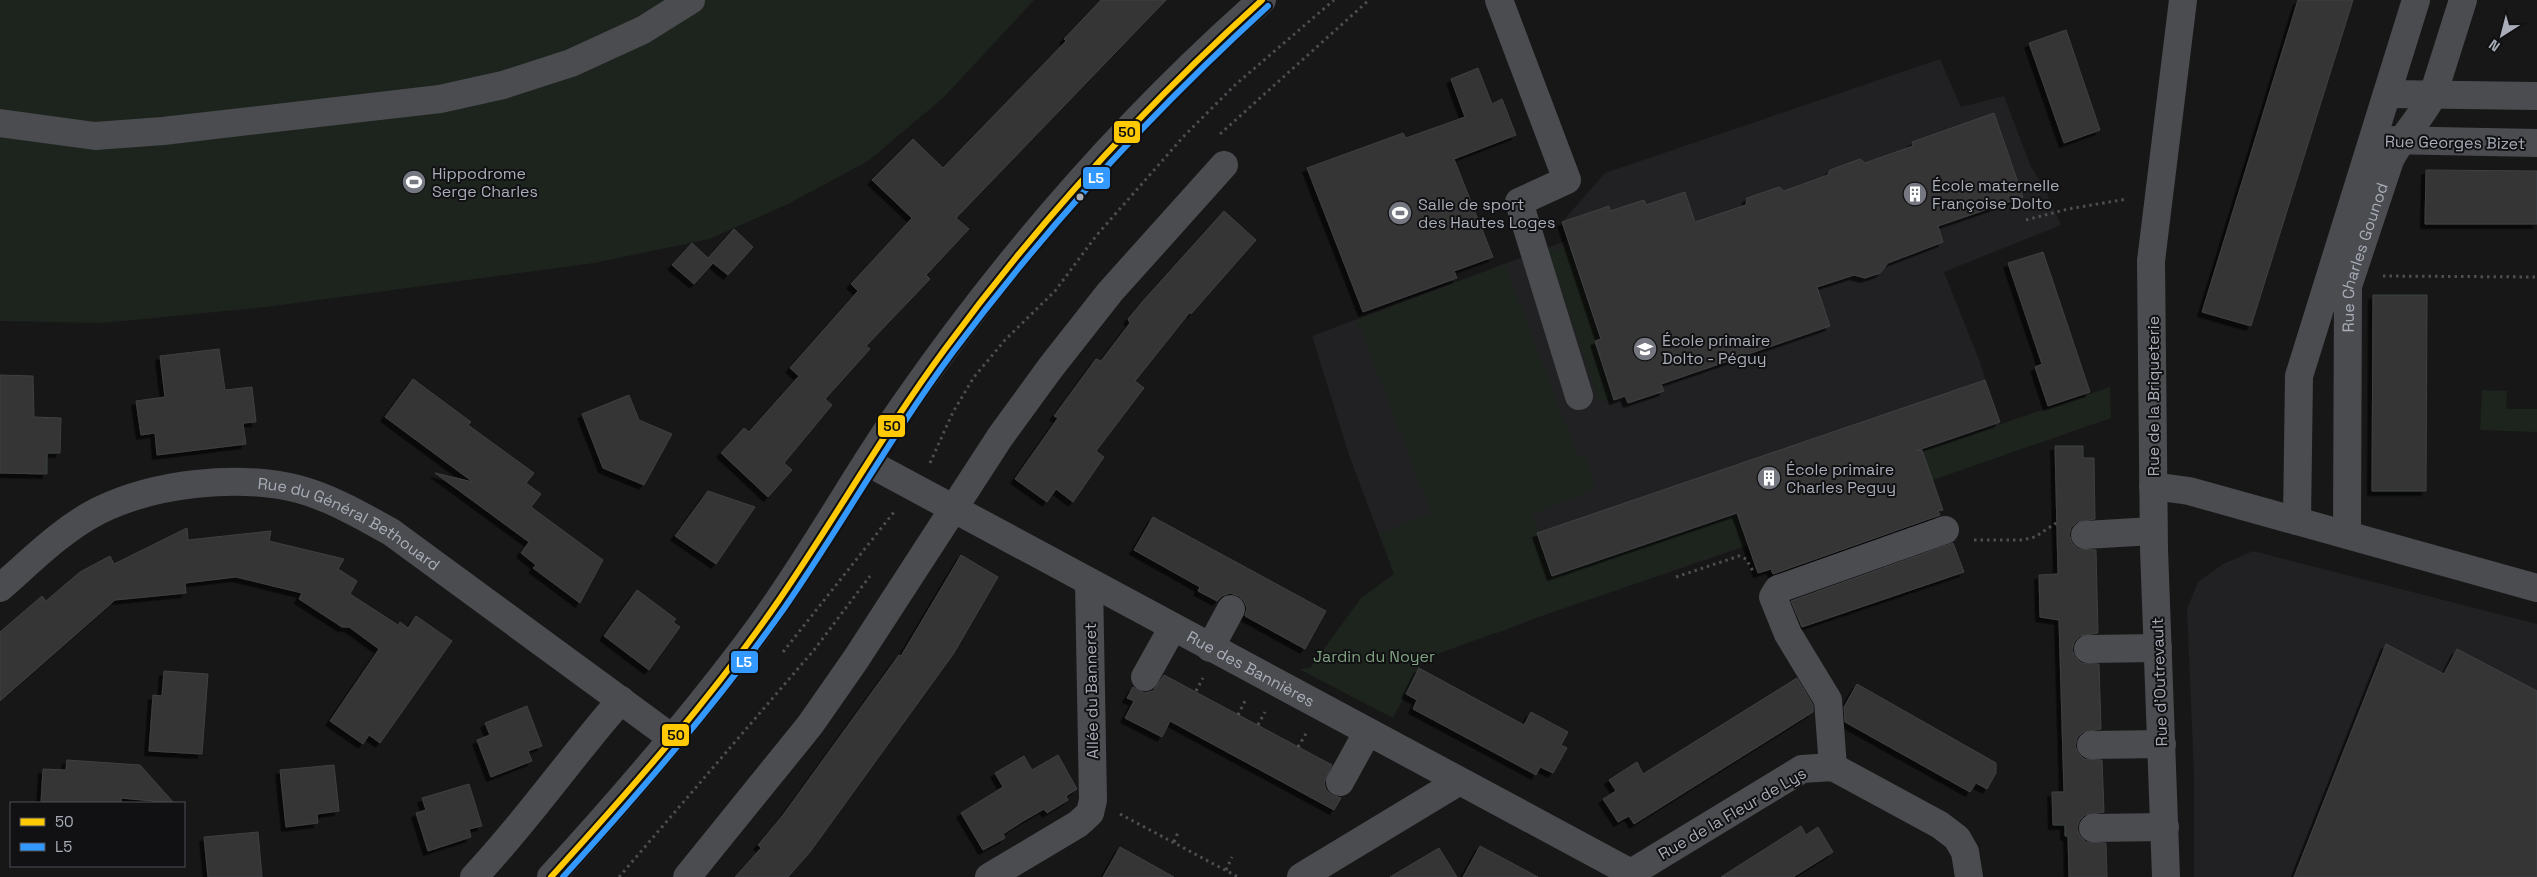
<svg xmlns="http://www.w3.org/2000/svg" width="2537" height="877" font-family="'Space Grotesk',sans-serif">
<defs>
<filter id="shadow"><feDropShadow dx="-4.5" dy="4.5" stdDeviation="0" flood-color="#0009"/></filter>
</defs>
<rect width="100%" height="100%" fill="#171717"/>
<path fill="#212123" d="M 1940,59 L 1961,107 L 2004,96 L 2031,167 L 2043,185 L 2061,225 L 1944,272 L 1980,362 L 2008,452 L 1749,545 L 1544,615 L 1497,633 L 1394,574 L 1350,458 L 1312,336 L 1568,240 L 1562,222 L 1605,173 Z
M 2253,551 L 2537,624 L 2537,877 L 2194,877 L 2194,775 L 2187,609 L 2198,582 L 2223,564 Z"/>
<path fill="#1d241e" d="M 0,0 L 1034,0 L 943,98 L 868,161 L 788,204 L 709,239 L 594,263 L 266,307 L 102,323 L 0,321 Z
M 1570,244 L 1601,339 L 1595,341 L 1614,398 L 1600,402 L 1547,249 L 1553,247 L 1555,251 Z
M 1505,264 L 1578,457 L 1586,455 L 1594,486 L 1590,491 L 1533,514 L 1552,576 L 2110,387 L 2111,418 L 1544,615 L 1424,659 L 1393,718 L 1299,669 L 1310,668 L 1361,598 L 1394,574 L 1380,533 L 1480,495 L 1431,513 L 1357,320 Z
M 2482,390 L 2507,391 L 2506,409 L 2537,409 L 2537,432 L 2480,430 Z"/>
<path fill="#353536" stroke="#3f4043" filter="url(#shadow)" d="M 1101,0 L 1166,0 L 956,218 L 969,229 L 926,275 L 930,279 L 866,346 L 870,349 L 825,399 L 832,405 L 784,463 L 792,470 L 768,497 L 721,453 L 744,428 L 749,432 L 799,376 L 790,368 L 858,291 L 851,284 L 912,218 L 872,180 L 913,139 L 943,168 L 1066,41 L 1064,39 Z
M 2298,0 L 2353,0 L 2251,326 L 2202,312 Z
M 2066,30 L 2100,130 L 2064,143 L 2029,43 Z
M 1478,68 L 1492,104 L 1502,99 L 1516,135 L 1454,159 L 1493,257 L 1454,271 L 1457,278 L 1363,312 L 1307,168 L 1403,133 L 1406,138 L 1465,117 L 1451,79 Z
M 1994,113 L 2023,197 L 1938,226 L 1943,242 L 1888,263 L 1880,273 L 1865,278 L 1854,275 L 1817,287 L 1830,326 L 1661,384 L 1664,391 L 1628,403 L 1625,396 L 1614,400 L 1595,341 L 1601,339 L 1562,222 L 1609,206 L 1610,211 L 1644,200 L 1646,205 L 1685,192 L 1695,222 L 1746,205 L 1747,198 L 1779,187 L 1784,191 L 1828,175 L 1830,170 L 1860,159 L 1865,163 L 1913,146 L 1912,142 Z
M 2426,170 L 2537,171 L 2537,224 L 2425,224 Z
M 1224,211 L 1256,240 L 1191,314 L 1190,312 L 1135,381 L 1144,388 L 1096,451 L 1104,457 L 1073,502 L 1056,489 L 1047,502 L 1015,479 L 1058,418 L 1054,416 L 1096,359 L 1101,361 L 1130,323 L 1128,319 L 1143,301 Z
M 734,229 L 753,247 L 728,275 L 713,263 L 694,284 L 672,265 L 692,243 L 708,258 Z
M 2043,252 L 2090,392 L 2048,406 L 2035,367 L 2042,364 L 2008,263 Z
M 2373,295 L 2427,295 L 2426,491 L 2372,491 Z
M 219,349 L 225,390 L 252,387 L 256,422 L 243,423 L 246,444 L 157,455 L 155,433 L 141,435 L 136,401 L 165,397 L 160,356 Z
M 0,375 L 33,376 L 34,417 L 61,418 L 60,453 L 47,453 L 47,474 L 0,473 Z
M 413,379 L 471,422 L 468,425 L 534,473 L 526,483 L 541,494 L 531,507 L 603,560 L 580,603 L 533,568 L 536,565 L 521,553 L 529,542 L 435,473 L 473,482 L 385,417 Z
M 1985,380 L 2000,422 L 1915,451 L 1922,450 L 1943,510 L 1938,511 L 1940,515 L 1773,574 L 1771,569 L 1758,573 L 1737,513 L 1552,576 L 1537,533 Z
M 629,395 L 639,420 L 672,434 L 644,485 L 603,468 L 582,414 Z
M 2055,446 L 2083,446 L 2083,458 L 2094,458 L 2095,519 L 2077,522 L 2071,528 L 2069,535 L 2072,543 L 2078,549 L 2096,550 L 2098,633 L 2080,636 L 2074,642 L 2072,650 L 2075,657 L 2081,663 L 2099,664 L 2101,729 L 2083,732 L 2077,738 L 2075,746 L 2078,753 L 2084,759 L 2102,760 L 2104,812 L 2085,815 L 2079,821 L 2077,829 L 2080,836 L 2086,842 L 2106,843 L 2107,877 L 2069,877 L 2068,836 L 2065,836 L 2065,825 L 2053,825 L 2052,792 L 2064,792 L 2059,620 L 2040,617 L 2039,575 L 2058,574 Z
M 708,491 L 755,507 L 716,564 L 675,536 Z
M 1153,517 L 1326,611 L 1305,649 L 1245,616 L 1247,608 L 1244,601 L 1239,596 L 1230,593 L 1222,596 L 1217,601 L 1198,591 L 1200,587 L 1134,550 Z
M 187,528 L 188,540 L 271,531 L 269,541 L 344,559 L 338,569 L 357,581 L 350,594 L 398,625 L 400,622 L 408,628 L 416,616 L 452,641 L 380,743 L 369,735 L 363,744 L 330,721 L 379,649 L 349,627 L 342,627 L 299,599 L 302,593 L 236,577 L 185,583 L 186,593 L 115,600 L 0,701 L 0,632 L 42,596 L 46,601 L 80,572 L 110,556 L 114,564 Z
M 1953,543 L 1964,572 L 1802,627 L 1791,601 Z
M 961,555 L 998,577 L 954,653 L 810,852 L 788,877 L 735,877 L 761,848 L 758,845 L 783,815 L 899,655 L 901,656 Z
M 637,590 L 676,619 L 673,622 L 680,627 L 649,670 L 604,636 Z
M 2386,644 L 2444,674 L 2457,649 L 2537,691 L 2537,877 L 2294,877 Z
M 1419,668 L 1524,725 L 1531,712 L 1568,732 L 1561,745 L 1567,748 L 1553,773 L 1540,767 L 1536,775 L 1413,709 L 1417,700 L 1406,694 Z
M 164,671 L 208,674 L 202,754 L 149,751 L 153,695 L 162,696 Z
M 1164,675 L 1332,765 L 1324,783 L 1326,790 L 1332,795 L 1341,798 L 1334,810 L 1170,721 L 1162,737 L 1125,718 L 1134,701 L 1127,698 L 1133,687 L 1145,693 L 1153,691 Z
M 1797,678 L 1813,705 L 1813,712 L 1634,824 L 1629,816 L 1618,822 L 1603,799 L 1616,791 L 1609,780 L 1637,762 L 1643,774 Z
M 1857,684 L 1996,763 L 1996,773 L 1987,789 L 1976,783 L 1970,792 L 1845,722 L 1844,707 Z
M 527,706 L 542,746 L 528,751 L 532,761 L 491,777 L 477,740 L 490,735 L 485,723 Z
M 1058,755 L 1077,789 L 1066,796 L 1068,800 L 1047,813 L 1044,809 L 1023,821 L 1003,834 L 1005,838 L 983,850 L 961,813 L 1003,787 L 995,773 L 1024,756 L 1032,770 Z
M 67,760 L 140,765 L 174,803 L 121,798 L 121,803 L 41,803 L 43,769 L 66,770 Z
M 334,765 L 339,811 L 317,814 L 318,823 L 286,827 L 280,770 Z
M 469,784 L 482,826 L 469,829 L 471,837 L 428,851 L 416,813 L 426,810 L 422,798 Z
M 1801,826 L 1806,835 L 1818,827 L 1833,852 L 1793,877 L 1721,877 Z
M 258,832 L 262,877 L 208,877 L 204,837 Z
M 1480,846 L 1538,877 L 1463,877 Z
M 1120,847 L 1174,877 L 1103,877 Z
M 1439,848 L 1457,877 L 1390,877 Z"/>
<g fill="none" stroke-linecap="round" stroke-linejoin="round">
<path stroke="#4d4e52" stroke-width="3" stroke-dasharray="2.5 4" stroke-linecap="butt" d="M 1220,134 L 1369,0
M 2026,220 L 2068,209 L 2127,199
M 2383,276 L 2537,277
M 930,463 L 953,412 L 974,377 L 1005,340 L 1055,291 L 1096,236 L 1184,136 L 1235,85 L 1334,0
M 1974,540 L 2022,540 L 2035,537 L 2056,523
M 1676,577 L 1739,556 L 1746,559 L 1753,571
M 783,652 L 894,512
M 1196,691 L 1203,678
M 1238,715 L 1245,701
M 1258,725 L 1265,712
M 1298,747 L 1307,732
M 1120,814 L 1238,877
M 1174,842 L 1179,830
M 1226,870 L 1232,857
M 619,877 L 814,650 L 870,576"/>
<g stroke="#4b4c50" stroke-width="28">
<path d="M 1499,0 L 1567,180 L 1519,202 L 1579,396"/>
<path d="M 2387,94 L 2537,96"/>
<path d="M 0,123 L 95,136 L 163,131 L 440,99 L 503,85 L 571,63 L 643,30 L 691,0"/>
<path d="M 2386,140 L 2537,143"/>
<path id="s1" d="M 867,462 L 1631,873 L 1631,877"/>
<path d="M 2153,486 L 2189,491 L 2537,588"/>
<path d="M 2297,521 L 2299,376 L 2416,0"/>
<path d="M 2085,535 L 2153,531"/>
<path id="s2" d="M 2347,535 L 2348,286 L 2390,160 C 2402,136 2421,118 2433,95 L 2463,0"/>
<path id="s3" d="M 0,588 C 31,561 61,530 98,511 C 154,483 238,474 298,489 C 332,498 362,516 391,532 L 672,738"/>
<path d="M 1210,648 L 1231,609"/>
<path d="M 2088,649 L 2158,648"/>
<path d="M 1145,677 L 1173,627"/>
<path d="M 2091,745 L 2162,744"/>
<path d="M 1833,767 L 1828,700 L 1788,634 L 1773,597 L 1778,589 L 1945,530"/>
<path d="M 1340,782 L 1367,733"/>
<path d="M 2093,828 L 2165,827"/>
<path d="M 1631,873 L 1802,769 L 1833,767 L 1940,825 L 1957,838 L 1965,852 L 1969,877"/>
<path d="M 474,877 C 527,821 570,758 621,700"/>
<path d="M 551,877 C 624,797 695,715 759,628 C 812,556 854,477 905,404 C 1008,256 1126,120 1262,0"/>
<path d="M 687,877 L 810,725 L 856,659 L 1000,437 L 1051,367 L 1110,292 L 1224,165"/>
<path d="M 989,877 L 1078,824 L 1090,813 L 1093,800 L 1089,582"/>
<path d="M 1301,877 L 1458,782"/>
<path d="M 2166,877 L 2154,549 L 2151,261 L 2183,0"/>
</g>
<g stroke="#111113" stroke-width="10">
<path id="bus-1" d="M 551,877 C 631,789 711,699 779,600 C 836,517 885,430 945,349 C 1039,221 1145,106 1262,0"/>
</g>
<g stroke="#111113" stroke-width="10">
<path id="bus-2" d="M 563,877 C 641,791 718,702 785,607 C 843,523 892,434 953,352 C 1047,226 1152,112 1268,6"/>
</g>
<use href="#bus-1" stroke="#ffc904" stroke-width="6"/>
<use href="#bus-2" stroke="#39f" stroke-width="6"/>
</g>
<defs>
<g id="stadium-disc" transform="scale(1.25)"><circle r="9.5" fill="#757880" stroke="#111113"/><path d="M0-5a6.5 5 0 1 0 0 10a6.5 5 0 1 0 0-10ZM-3.5-1.8h7v3.6h-7Z" fill="#fff"/></g>
<g id="building-disc" transform="scale(1.25)"><circle r="9.5" fill="#757880" stroke="#111113"/><path d="M-4-6H4V6H1V3H-1V6H-4ZM-2.5-4.3h1.7v1.8h-1.7ZM.8-4.3h1.7v1.8H.8ZM-2.5-1h1.7V.8h-1.7ZM.8-1h1.7V.8H.8Z" fill="#fff"/></g>
<g id="school-disc" transform="scale(1.25)"><circle r="9.5" fill="#757880" stroke="#111113"/><path d="M0-5L7-2L0 1L-7-2ZM-4 1L0 2.5L4 1V4Q0 6-4 4Z" fill="#fff"/></g>
</defs>
<g fill-rule="evenodd">
<use href="#stadium-disc" x="414" y="182"/>
<use href="#building-disc" x="1915" y="194"/>
<use href="#stadium-disc" x="1400" y="213"/>
<use href="#school-disc" x="1645" y="349"/>
<use href="#building-disc" x="1769" y="478"/>
</g>
<circle fill="#a8adb8" stroke="#111113" stroke-width="2" cx="1080" cy="197" r="4.5"/>
<g text-anchor="middle" stroke-width="4" stroke-linejoin="round" paint-order="stroke">
<g font-size="16" fill="#a8adb8" stroke="#111113">
<text transform="translate(2455 142) rotate(1)" y="6">Rue Georges Bizet</text>
<text dy="6" stroke="none"><textPath href="#s2" startOffset="280">Rue Charles Gounod</textPath></text>
<text transform="translate(2153 396) rotate(-90)" y="6">Rue de la Briqueterie</text>
<text dy="6" stroke="none"><textPath href="#s3" startOffset="390">Rue du Général Bethouard</textPath></text>
<text dy="6" stroke="none"><textPath href="#s1" startOffset="436">Rue des Bannières</textPath></text>
<text transform="translate(2159 682) rotate(-92)" y="6">Rue d'Outrevault</text>
<text transform="translate(1091 691) rotate(-91)" y="6">Allée du Banneret</text>
<text transform="translate(1732 813) rotate(-30)" y="6">Rue de la Fleur de Lys</text>
</g>
<g font-size="16" fill="#a8adb8" stroke="#111113" text-anchor="start">
<text x="432" y="179">Hippodrome<tspan x="432" dy="18">Serge Charles</tspan></text>
<text x="1932" y="191">École maternelle<tspan x="1932" dy="18">Françoise Dolto</tspan></text>
<text x="1418" y="210">Salle de sport<tspan x="1418" dy="18">des Hautes Loges</tspan></text>
<text x="1662" y="346">École primaire<tspan x="1662" dy="18">Dolto - Péguy</tspan></text>
<text x="1786" y="475">École primaire<tspan x="1786" dy="18">Charles Peguy</tspan></text>
</g>
<g font-size="16" fill="#7fa381" stroke="#111113">
<text x="1374" y="662">Jardin du Noyer</text>
</g>
</g>
<g stroke="#111113" stroke-width="2">
<rect x="1113" y="120" width="28" height="24" rx="5" fill="#ffc904"/>
<rect x="1082" y="166" width="29" height="24" rx="5" fill="#39f"/>
<rect x="877" y="414" width="29" height="24" rx="5" fill="#ffc904"/>
<rect x="730" y="650" width="29" height="24" rx="5" fill="#39f"/>
<rect x="661" y="723" width="29" height="24" rx="5" fill="#ffc904"/>
</g>
<g font-size="14" text-anchor="middle" font-weight="bold" fill="#fff">
<text x="1096" y="183">L5</text>
<text x="744" y="667">L5</text>
</g>
<g font-size="14" text-anchor="middle" font-weight="bold" fill="#111">
<text x="1127" y="137">50</text>
<text x="892" y="431">50</text>
<text x="676" y="740">50</text>
</g>
<rect x="10" y="802" width="175" height="65" fill="#111113" stroke="#4d4f55"/>
<rect x="20" y="818" width="25" height="8" fill="#ffc904" stroke="#4d4f55"/>
<text x="55" y="827" font-size="15" fill="#a8adb8">50</text>
<rect x="20" y="843" width="25" height="8" fill="#3399ff" stroke="#4d4f55"/>
<text x="55" y="852" font-size="15" fill="#a8adb8">L5</text>
<g transform="translate(2502 35) rotate(216)" stroke="#111113" stroke-width="4" paint-order="stroke">
<path d="M0-4L9 19L0 12L-9 19Z" fill="#a8adb8"/>
<text y="-8" font-size="14" font-weight="bold" text-anchor="middle" fill="#a8adb8">N</text>
</g>
</svg>
